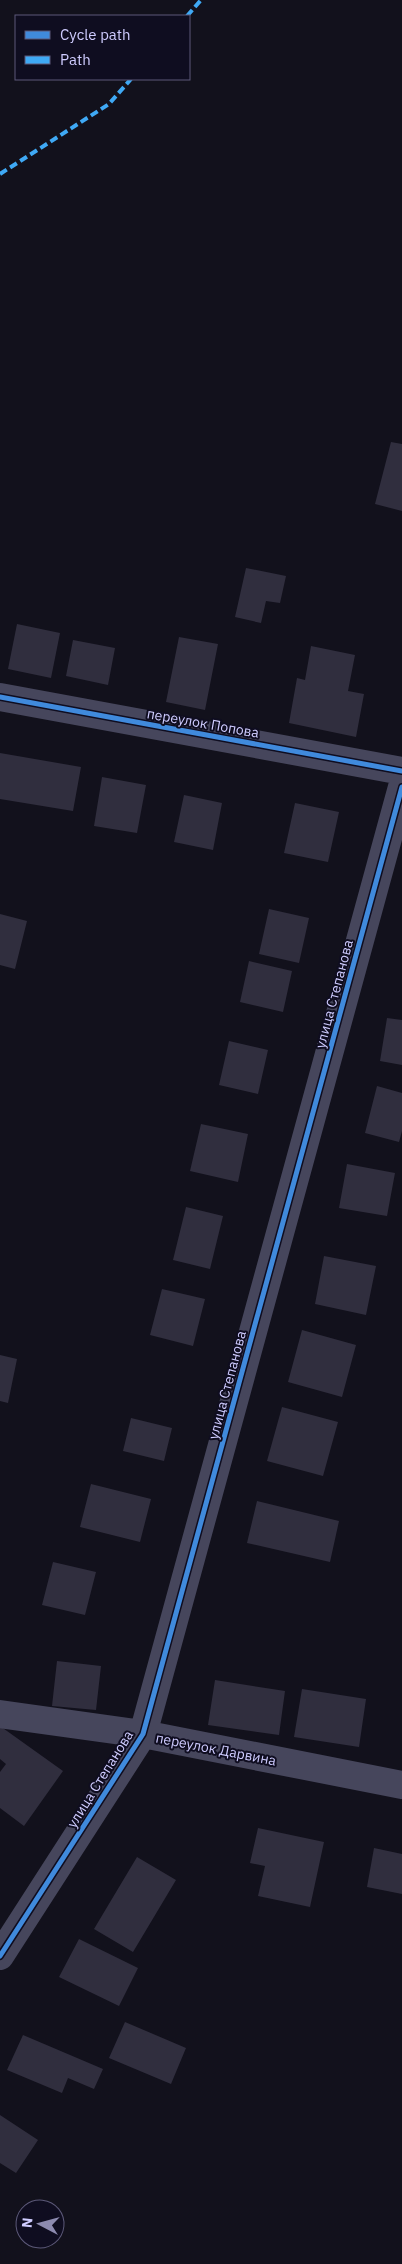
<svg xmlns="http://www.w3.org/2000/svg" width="402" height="2264" font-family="'IBM Plex Sans',sans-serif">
<rect width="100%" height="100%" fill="#12111c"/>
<path fill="#302e3e" d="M 391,442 L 402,444 L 402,511 L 375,504 Z
M 246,568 L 286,576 L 280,603 L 266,601 L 261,623 L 235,617 Z
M 17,624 L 60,633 L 51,678 L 8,669 Z
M 179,637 L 218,644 L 205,710 L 166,702 Z
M 73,640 L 115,648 L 108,685 L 66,676 Z
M 311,646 L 355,655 L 348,691 L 364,694 L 356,737 L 289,723 L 297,678 L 305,680 Z
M 0,753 L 81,767 L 73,811 L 0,799 Z
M 102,777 L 146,785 L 137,833 L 94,826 Z
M 184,795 L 222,803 L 213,850 L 174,842 Z
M 295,803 L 339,812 L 328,862 L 284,853 Z
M 269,909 L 309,918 L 299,963 L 259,954 Z
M 0,914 L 27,921 L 15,969 L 0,965 Z
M 249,961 L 292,971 L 283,1012 L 240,1002 Z
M 387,1018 L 402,1020 L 402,1065 L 380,1061 Z
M 229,1041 L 268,1050 L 258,1094 L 219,1085 Z
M 377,1086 L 402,1093 L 402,1131 L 399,1142 L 365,1133 Z
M 201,1124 L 248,1134 L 238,1182 L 190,1171 Z
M 347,1164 L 395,1173 L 387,1216 L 339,1208 Z
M 186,1207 L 223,1216 L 210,1269 L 173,1260 Z
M 324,1256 L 376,1266 L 366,1315 L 315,1304 Z
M 162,1289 L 205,1299 L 193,1346 L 150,1335 Z
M 302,1330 L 356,1345 L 342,1397 L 288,1382 Z
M 0,1355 L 17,1359 L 8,1403 L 0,1401 Z
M 282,1407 L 338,1422 L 323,1476 L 267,1461 Z
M 131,1418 L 172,1428 L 164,1461 L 123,1451 Z
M 91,1484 L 151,1499 L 140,1542 L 80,1527 Z
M 257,1501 L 339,1521 L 330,1562 L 247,1543 Z
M 53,1562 L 96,1572 L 85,1615 L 42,1605 Z
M 57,1661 L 101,1666 L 96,1710 L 52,1706 Z
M 215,1680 L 285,1691 L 279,1735 L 208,1725 Z
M 302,1689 L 366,1699 L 359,1747 L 294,1737 Z
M 0,1726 L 63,1771 L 24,1826 L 0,1808 L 0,1772 L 6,1764 L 0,1759 Z
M 258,1828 L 324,1842 L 310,1907 L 258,1896 L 265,1866 L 250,1863 Z
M 374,1848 L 402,1854 L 402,1894 L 367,1887 Z
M 137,1857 L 176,1880 L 133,1952 L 94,1929 Z
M 79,1939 L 138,1968 L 119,2006 L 59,1977 Z
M 125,2022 L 186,2048 L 171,2084 L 109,2058 Z
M 23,2035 L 103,2069 L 94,2089 L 68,2078 L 62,2093 L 7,2070 Z
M 0,2115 L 38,2140 L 16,2173 L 0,2163 Z"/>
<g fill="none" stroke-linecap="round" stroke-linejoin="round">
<path stroke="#46465c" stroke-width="28" d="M 0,697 L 402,771
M 0,1714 L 143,1734 L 402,1785
M 0,1956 L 143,1734 L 402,787"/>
<path stroke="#3fa9f5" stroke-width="4" stroke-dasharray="8 4" stroke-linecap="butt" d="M 187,16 L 201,0
M 0,174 L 109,104 L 131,79"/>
<g stroke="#0f0d20" stroke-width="8">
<path id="cycleway" d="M 0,697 L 402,771
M 0,1956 L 143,1734 L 402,787"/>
</g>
<use href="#cycleway" stroke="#408adc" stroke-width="5"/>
</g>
<g text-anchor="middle" stroke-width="4" stroke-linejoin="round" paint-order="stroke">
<g font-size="14" fill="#cfccff" stroke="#0f0d20">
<text transform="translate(203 723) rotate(10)" y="5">переулок Попова</text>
<text transform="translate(334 994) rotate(-75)" y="5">улица Степанова</text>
<text transform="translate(227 1385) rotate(-75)" y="5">улица Степанова</text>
<text transform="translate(216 1749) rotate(11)" y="5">переулок Дарвина</text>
<text transform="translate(100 1779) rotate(-58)" y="5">улица Степанова</text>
</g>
</g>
<rect x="15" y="15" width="175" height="65" fill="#0f0d20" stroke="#5c5979"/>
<rect x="25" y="31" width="25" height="8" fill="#408adc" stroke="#5c5979"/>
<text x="60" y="40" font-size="15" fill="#cfccff">Cycle path</text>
<rect x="25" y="56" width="25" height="8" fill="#3fa9f5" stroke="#5c5979"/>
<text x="60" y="65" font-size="15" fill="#cfccff">Path</text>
<g transform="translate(40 2224) rotate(276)"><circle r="24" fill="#0f0d20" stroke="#5c5979"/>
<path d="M0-4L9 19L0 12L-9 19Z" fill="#8d8bb0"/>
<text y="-8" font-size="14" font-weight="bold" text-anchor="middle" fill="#cfccff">N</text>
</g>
</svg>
